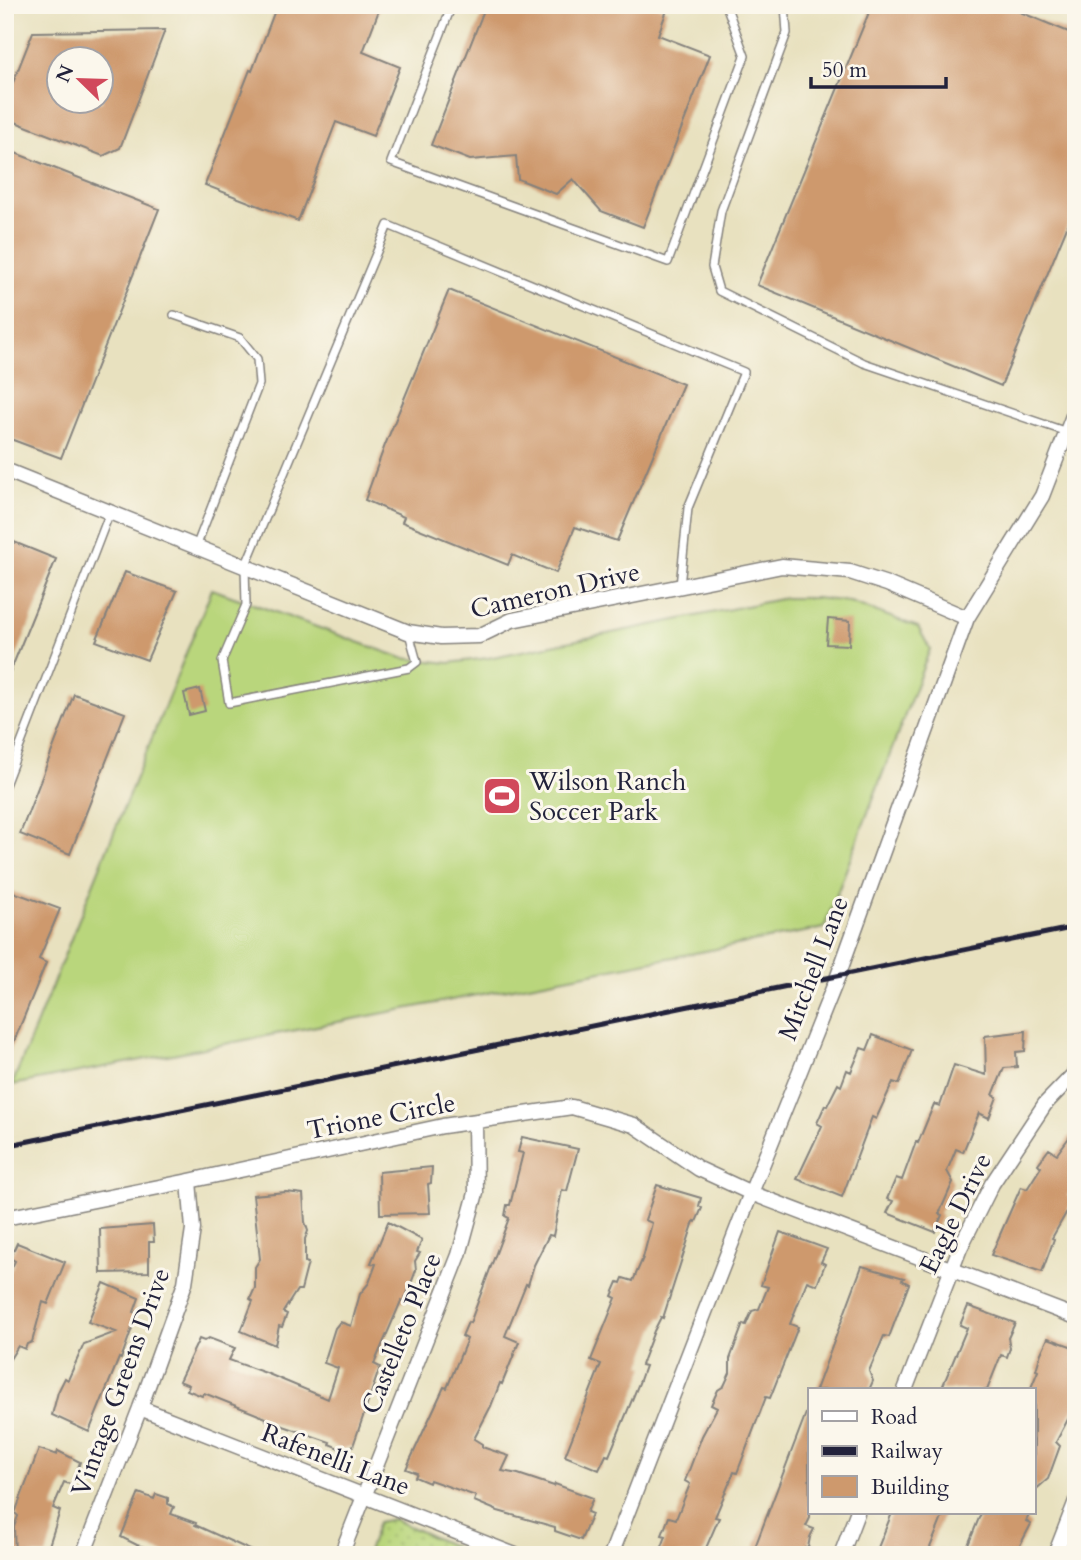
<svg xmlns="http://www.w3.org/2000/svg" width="1081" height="1560" font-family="Cardo,serif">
<defs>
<pattern id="green-dots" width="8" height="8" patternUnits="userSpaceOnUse" patternTransform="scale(1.75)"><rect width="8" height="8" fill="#b9d67c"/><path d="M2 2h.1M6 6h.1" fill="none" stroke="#9fb76c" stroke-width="1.8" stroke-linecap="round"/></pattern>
</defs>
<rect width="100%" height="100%" fill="#fbf7ec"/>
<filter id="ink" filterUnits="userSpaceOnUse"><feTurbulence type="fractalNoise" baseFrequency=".0143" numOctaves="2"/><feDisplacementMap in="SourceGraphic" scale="14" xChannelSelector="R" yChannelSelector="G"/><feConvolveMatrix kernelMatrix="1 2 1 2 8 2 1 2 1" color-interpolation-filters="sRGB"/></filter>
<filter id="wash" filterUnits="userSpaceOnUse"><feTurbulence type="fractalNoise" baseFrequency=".00686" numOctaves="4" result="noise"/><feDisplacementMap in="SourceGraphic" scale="28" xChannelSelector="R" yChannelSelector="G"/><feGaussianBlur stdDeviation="1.57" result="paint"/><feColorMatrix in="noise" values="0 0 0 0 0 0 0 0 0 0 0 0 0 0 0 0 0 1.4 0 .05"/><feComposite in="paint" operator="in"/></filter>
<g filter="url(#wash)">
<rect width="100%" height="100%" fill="#e8e1bf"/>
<path fill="url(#green-dots)" stroke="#6e7c5c" stroke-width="2" d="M 393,1519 L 472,1555 L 367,1555 L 378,1522 Z"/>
<path fill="#b9d67c" stroke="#6e7c5c" stroke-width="2" d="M 212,589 L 402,658 L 449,663 L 488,658 L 785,598 L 816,598 L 850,602 L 918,627 L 930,649 L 824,928 L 12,1085 Z"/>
<g id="blocks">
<path fill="#ce996d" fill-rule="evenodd" d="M 277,5 L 381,5 L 363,52 L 400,67 L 373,136 L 336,122 L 298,221 L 205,185 L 250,70 L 252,71 Z
M 486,5 L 655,5 L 667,10 L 658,35 L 710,55 L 643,227 L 601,211 L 573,179 L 556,194 L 518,179 L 516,156 L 470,160 L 431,145 Z
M 872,5 L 1003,5 L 1076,35 L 1076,205 L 1001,386 L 757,285 Z
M 165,30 L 120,148 L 103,156 L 5,118 L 5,103 L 33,32 ZM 60,60 L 102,60 L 102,102 L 60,102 Z
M 5,149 L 159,209 L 61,458 L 5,437 Z
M 449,290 L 683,384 L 617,541 L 575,527 L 556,573 L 512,555 L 508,565 L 402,522 L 404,517 L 365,500 L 385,445 Z
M 9,540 L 56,559 L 6,682 L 5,551 Z
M 125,572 L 177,591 L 147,660 L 96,641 Z
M 828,619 L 850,621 L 849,645 L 826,644 Z
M 200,689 L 205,711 L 189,715 L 184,693 Z
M 74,694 L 125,713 L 70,854 L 20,834 Z
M 5,889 L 60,909 L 39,959 L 46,963 L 6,1061 Z
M 1026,1031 L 1025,1051 L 1016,1052 L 1017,1067 L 1004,1068 L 993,1095 L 997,1097 L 989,1118 L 979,1113 L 963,1152 L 956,1149 L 947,1171 L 953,1182 L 939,1214 L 942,1215 L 935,1232 L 887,1213 L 893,1201 L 887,1199 L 896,1178 L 902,1180 L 916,1142 L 918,1143 L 934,1104 L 940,1106 L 954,1065 L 986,1075 L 985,1036 Z
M 873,1035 L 912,1050 L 899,1084 L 893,1082 L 876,1119 L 872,1117 L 842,1197 L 797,1179 L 822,1126 L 817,1123 L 825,1105 L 827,1106 L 838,1084 L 841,1086 L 847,1070 L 851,1072 L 861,1048 L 867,1050 Z
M 1076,1128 L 1076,1183 L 1067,1196 L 1074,1199 L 1052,1238 L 1054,1239 L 1042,1272 L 991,1255 L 1021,1187 L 1027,1189 L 1041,1167 L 1038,1164 L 1049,1149 L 1057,1154 Z
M 522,1137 L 578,1149 L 567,1191 L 562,1190 L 553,1236 L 549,1235 L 534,1265 L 528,1285 L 526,1284 L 505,1336 L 519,1342 L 502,1384 L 500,1383 L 491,1406 L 474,1439 L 482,1444 L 482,1447 L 509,1456 L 502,1471 L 518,1474 L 554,1486 L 555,1484 L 593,1498 L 587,1512 L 592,1514 L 581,1540 L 555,1531 L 555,1527 L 498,1511 L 474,1501 L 476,1496 L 430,1480 L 429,1483 L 415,1477 L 417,1473 L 406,1469 L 444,1387 L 447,1388 L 467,1339 L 462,1336 L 468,1322 L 470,1323 L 509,1218 L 505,1216 L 507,1205 L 510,1205 L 523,1153 L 518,1152 Z
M 432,1167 L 431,1183 L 428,1184 L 430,1213 L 380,1214 L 379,1172 Z
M 657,1185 L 701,1198 L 699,1206 L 702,1208 L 696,1222 L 694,1221 L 663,1318 L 661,1317 L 654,1331 L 641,1365 L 645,1366 L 639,1383 L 609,1456 L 606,1455 L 599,1470 L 565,1456 L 601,1364 L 591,1360 L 616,1298 L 612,1296 L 618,1282 L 621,1283 L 623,1278 L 633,1281 L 643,1258 L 652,1223 L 645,1220 Z
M 286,1192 L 303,1194 L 305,1222 L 308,1231 L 305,1239 L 305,1262 L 308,1263 L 301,1290 L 297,1290 L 283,1312 L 287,1314 L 282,1327 L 279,1326 L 275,1345 L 241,1331 L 253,1301 L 250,1299 L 255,1288 L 255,1267 L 260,1259 L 253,1195 Z
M 388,1222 L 422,1240 L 417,1252 L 420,1253 L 415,1261 L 416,1270 L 404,1302 L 401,1301 L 374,1364 L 380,1367 L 353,1446 L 341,1449 L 329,1444 L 330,1442 L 266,1420 L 266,1418 L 204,1393 L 202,1396 L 187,1390 L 189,1385 L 179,1381 L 199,1339 L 204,1341 L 209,1338 L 235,1348 L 229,1360 L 266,1373 L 328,1399 L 338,1368 L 324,1363 L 335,1328 L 340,1322 L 351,1326 L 360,1294 L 369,1283 L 376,1264 L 371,1263 Z
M 153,1225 L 154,1242 L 149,1242 L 149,1272 L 101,1273 L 100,1229 Z
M 780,1232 L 827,1249 L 821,1262 L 825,1264 L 817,1285 L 807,1281 L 790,1324 L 798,1327 L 770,1398 L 766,1397 L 737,1473 L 734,1472 L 715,1517 L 719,1518 L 703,1555 L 659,1555 L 666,1536 L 662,1535 L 669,1517 L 676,1519 L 690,1484 L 685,1481 L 702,1436 L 717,1408 L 711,1405 L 718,1390 L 724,1386 L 730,1373 L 730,1359 L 743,1324 L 746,1325 L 752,1311 L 759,1309 L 768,1287 L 761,1285 Z
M 17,1243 L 65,1262 L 48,1304 L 43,1302 L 32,1342 L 27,1344 L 25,1349 L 18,1346 L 5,1367 L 5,1282 L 15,1261 L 10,1258 Z
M 862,1266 L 904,1278 L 902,1280 L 909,1284 L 889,1337 L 884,1336 L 869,1371 L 873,1381 L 869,1390 L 816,1390 Z
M 104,1283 L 139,1298 L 134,1312 L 137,1314 L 121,1359 L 119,1358 L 89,1432 L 52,1415 L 58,1392 L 65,1378 L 68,1380 L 84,1344 L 116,1332 L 88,1322 Z
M 968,1306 L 1015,1323 L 1008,1338 L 1010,1348 L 1007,1357 L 1001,1355 L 987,1390 L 941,1390 L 967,1328 L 960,1325 Z
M 1048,1338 L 1076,1348 L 1076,1404 L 1056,1442 L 1060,1446 L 1048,1479 L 1034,1491 L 1034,1390 L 1030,1390 L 1038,1371 L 1036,1370 L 1041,1353 Z
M 808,1408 L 810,1518 L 806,1526 L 814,1529 L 810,1537 L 808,1548 L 805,1547 L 801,1555 L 752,1555 Z
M 39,1449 L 57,1455 L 58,1451 L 80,1462 L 72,1485 L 64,1482 L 53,1508 L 60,1511 L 46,1555 L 15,1555 L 14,1527 L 18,1516 L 15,1513 Z
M 139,1493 L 154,1499 L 156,1494 L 168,1498 L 168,1504 L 174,1507 L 171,1514 L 196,1523 L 195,1525 L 261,1555 L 172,1555 L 137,1545 L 121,1537 Z
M 892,1513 L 944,1513 L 927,1555 L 885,1555 L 877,1550 Z
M 981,1513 L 1030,1513 L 1026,1521 L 1031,1524 L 1015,1555 L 964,1555 Z"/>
</g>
</g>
<g filter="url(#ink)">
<use href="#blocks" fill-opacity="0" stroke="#85827d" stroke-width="2"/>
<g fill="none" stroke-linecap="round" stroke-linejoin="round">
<g stroke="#85827d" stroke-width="10">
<path id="service" d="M 452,5 L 391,162 L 668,262 L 745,56 L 726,5
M 785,5 L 787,33 L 721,211 L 712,267 L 719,291 L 864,363 L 1067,432
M 174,315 L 240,338 L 257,359 L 259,384 L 196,547
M 409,633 L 417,662 L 409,668 L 229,703 L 222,661 L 246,605 L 245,567 L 388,225 L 744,372 L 688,508 L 680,586
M 5,785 L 110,512"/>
</g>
<g stroke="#85827d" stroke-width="17">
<path id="minor" d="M 5,470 L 408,632 L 441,637 L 479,636 L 512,620 L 782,566 L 850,572 L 887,584 L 967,618
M 5,1218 L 189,1181 L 443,1126 L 572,1107 L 634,1125 L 699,1169 L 751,1193 L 1076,1317
M 905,1390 L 960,1248 L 992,1184 L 1045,1104 L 1076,1072
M 140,1408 L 515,1555
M 83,1555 L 140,1408 L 185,1283 L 193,1229 L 189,1181
M 341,1555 L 459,1255 L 476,1193 L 475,1123
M 611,1555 L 751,1193 L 838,976 L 967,618 L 1042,496 L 1076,408
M 841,1555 L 857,1513
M 1055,1555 L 1076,1501"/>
</g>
<use href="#service" stroke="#fff" stroke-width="7"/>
<use href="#minor" stroke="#fff" stroke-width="14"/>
<path stroke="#22223b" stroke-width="5" d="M 5,1146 L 1076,927"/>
</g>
</g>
<defs>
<g id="stadium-square" transform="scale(2.0125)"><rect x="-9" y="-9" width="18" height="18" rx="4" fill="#d1495b" stroke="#fbf7ec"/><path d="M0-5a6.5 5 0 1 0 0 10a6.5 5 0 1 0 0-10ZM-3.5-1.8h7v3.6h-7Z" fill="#fff"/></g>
</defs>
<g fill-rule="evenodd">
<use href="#stadium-square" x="502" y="796"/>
</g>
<g text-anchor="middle" stroke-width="6" stroke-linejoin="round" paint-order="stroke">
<g font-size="26" fill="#22223b" stroke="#fbf7ec">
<text transform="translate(555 590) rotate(-13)" y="9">Cameron Drive</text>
<text transform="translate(813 968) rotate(-69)" y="9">Mitchell Lane</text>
<text transform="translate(381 1116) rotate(-11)" y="9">Trione Circle</text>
<text transform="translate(955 1213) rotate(-64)" y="9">Eagle Drive</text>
<text transform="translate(401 1333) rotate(-68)" y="9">Castelleto Place</text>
<text transform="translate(120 1382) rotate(-70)" y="9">Vintage Greens Drive</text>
<text transform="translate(336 1459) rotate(21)" y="9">Rafenelli Lane</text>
</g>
<g font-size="26" fill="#22223b" stroke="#fbf7ec" text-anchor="start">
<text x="529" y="790">Wilson Ranch<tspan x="529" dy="30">Soccer Park</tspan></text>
</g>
</g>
<rect width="1081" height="1560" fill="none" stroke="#fbf7ec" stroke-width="28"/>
<rect x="808" y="1388" width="228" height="126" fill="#fbf7ec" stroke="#a4a2a5" stroke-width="2"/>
<rect x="822" y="1411" width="35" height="10" fill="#ffffff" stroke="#a4a2a5" stroke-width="2"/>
<text x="871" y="1424" font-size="21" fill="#22223b">Road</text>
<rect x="822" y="1446" width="35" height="10" fill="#22223b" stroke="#a4a2a5" stroke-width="2"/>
<text x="871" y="1458" font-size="21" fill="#22223b">Railway</text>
<rect x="822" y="1476" width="35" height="21" fill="#ce996d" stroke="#a4a2a5" stroke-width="2"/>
<text x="871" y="1494" font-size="21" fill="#22223b">Building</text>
<g transform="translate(80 80) rotate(293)"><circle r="33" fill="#fbf7ec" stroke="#a4a2a5" stroke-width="2"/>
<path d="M0-5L12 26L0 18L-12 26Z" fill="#d1495b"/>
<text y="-10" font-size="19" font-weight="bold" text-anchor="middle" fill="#22223b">N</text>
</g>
<path d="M811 77v10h135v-10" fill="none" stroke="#22223b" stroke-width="3.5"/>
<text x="822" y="77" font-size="21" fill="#22223b" stroke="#fbf7ec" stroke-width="5" paint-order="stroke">50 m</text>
</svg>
